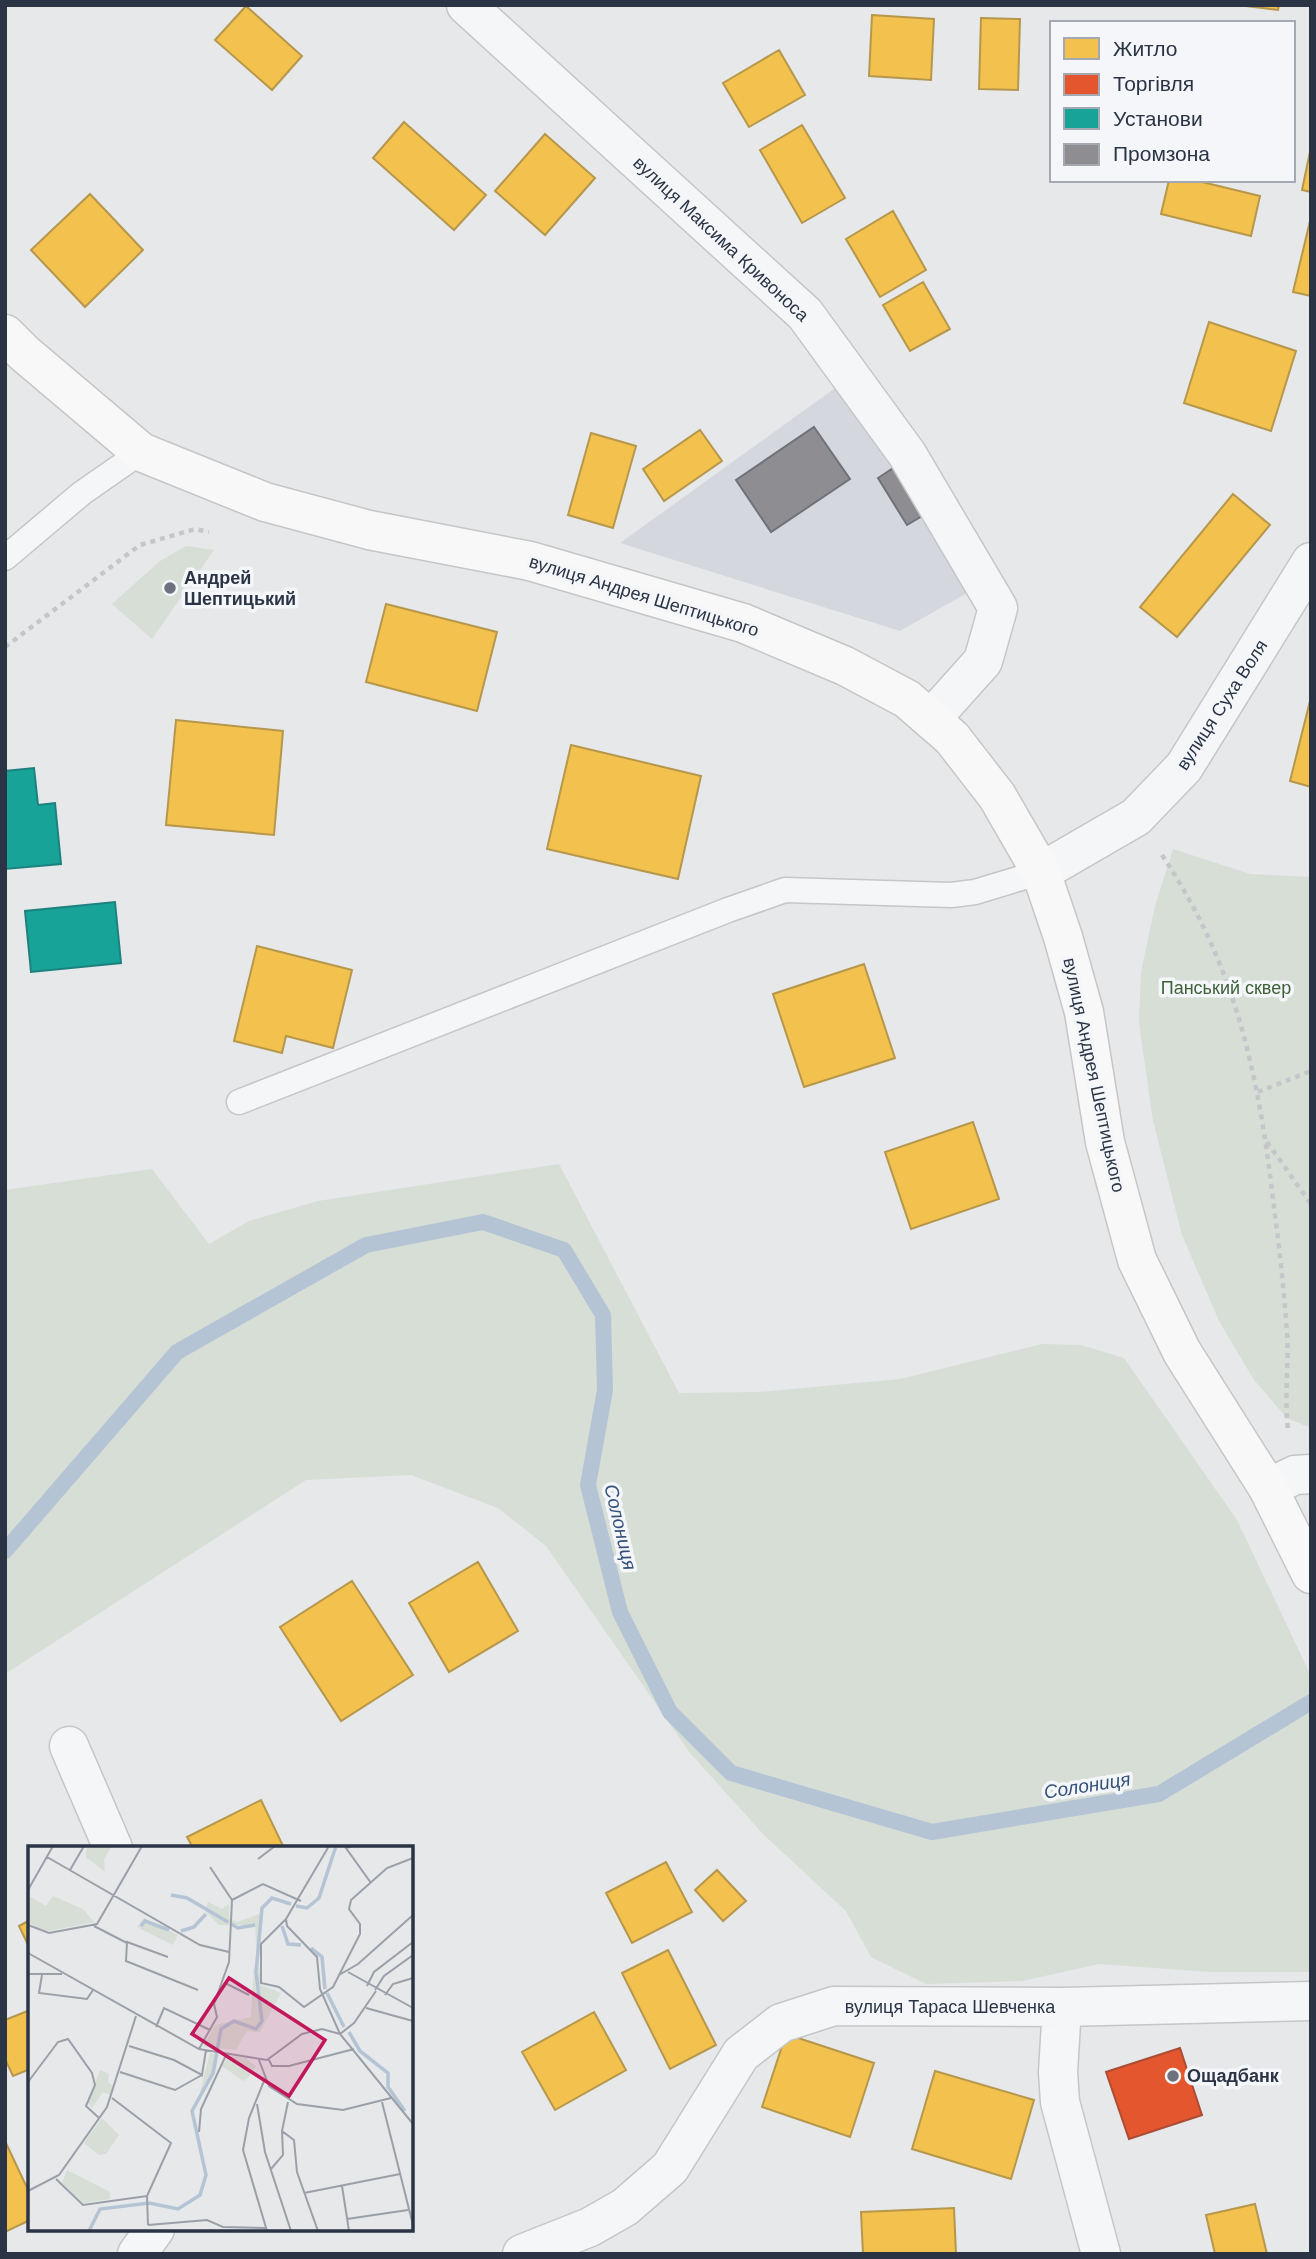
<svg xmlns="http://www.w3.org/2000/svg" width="1316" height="2259" font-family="Arial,sans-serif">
<rect width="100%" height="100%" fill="#e6e8ea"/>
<path fill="#d4d7dd" d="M 838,386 L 900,465 L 974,589 L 900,631 L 620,543 Z"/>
<path fill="#d6ded6" d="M 186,546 L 214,550 L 152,639 L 112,604 L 160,561 Z
M 1173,849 L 1250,874 L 1311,877 L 1311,1428 L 1287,1418 L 1254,1380 L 1219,1321 L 1182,1235 L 1153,1121 L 1139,1023 L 1141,972 L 1155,906 Z
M 559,1164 L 679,1393 L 758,1392 L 900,1379 L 1042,1344 L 1081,1345 L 1124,1358 L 1237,1520 L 1311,1676 L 1311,1972 L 1210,1972 L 1099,1964 L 1022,1981 L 926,1984 L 871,1957 L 846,1911 L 765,1836 L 690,1753 L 546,1546 L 498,1508 L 411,1475 L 306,1480 L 5,1674 L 5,1190 L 152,1169 L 209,1244 L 249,1221 L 318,1201 Z"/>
<path fill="#f2c14e" stroke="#b6974b" stroke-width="2" d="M 1238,5 L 1279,5 L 1278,10 Z
M 246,6 L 302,56 L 272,90 L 215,40 Z
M 872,15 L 934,19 L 931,80 L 869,76 Z
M 981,18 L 1020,19 L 1018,90 L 979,89 Z
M 779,50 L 805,95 L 749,127 L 723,83 Z
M 404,122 L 486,195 L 454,230 L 373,158 Z
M 802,125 L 845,198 L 802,223 L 760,150 Z
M 545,134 L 595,178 L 545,235 L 495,191 Z
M 1311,147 L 1311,192 L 1302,190 Z
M 1169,180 L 1194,180 L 1260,196 L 1251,236 L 1161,214 Z
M 90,194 L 143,250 L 85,307 L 31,250 Z
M 893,211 L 926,270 L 880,297 L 846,239 Z
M 1311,217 L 1311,296 L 1293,292 Z
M 923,282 L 950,329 L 910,351 L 883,305 Z
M 1209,322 L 1296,351 L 1271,431 L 1184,403 Z
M 700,430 L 722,461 L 664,501 L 643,469 Z
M 591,433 L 636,446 L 613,528 L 568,515 Z
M 1233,494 L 1270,525 L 1177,637 L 1140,607 Z
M 386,604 L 497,632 L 477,711 L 366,682 Z
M 1311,697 L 1311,787 L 1290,781 Z
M 176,720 L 283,731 L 274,835 L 166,825 Z
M 571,745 L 701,776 L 678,879 L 547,849 Z
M 257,946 L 352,970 L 333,1048 L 286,1036 L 282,1053 L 234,1041 Z
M 864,964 L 895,1058 L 804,1087 L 773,994 Z
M 973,1122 L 999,1199 L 911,1229 L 885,1152 Z
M 478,1562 L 518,1631 L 449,1672 L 409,1603 Z
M 352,1581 L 413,1675 L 341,1721 L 280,1627 Z
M 261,1800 L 284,1848 L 193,1848 L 187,1837 Z
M 666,1862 L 692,1912 L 632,1943 L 606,1893 Z
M 717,1870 L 746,1901 L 723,1921 L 695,1890 Z
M 30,1920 L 30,1949 L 19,1926 Z
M 668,1950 L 716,2045 L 670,2069 L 622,1973 Z
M 30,2010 L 30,2069 L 13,2076 L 5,2059 L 5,2020 Z
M 594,2012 L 626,2070 L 555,2110 L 522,2052 Z
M 786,2034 L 874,2063 L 850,2137 L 762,2107 Z
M 935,2071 L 1034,2100 L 1011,2179 L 912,2149 Z
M 5,2141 L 30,2194 L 30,2220 L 5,2232 Z
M 1255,2204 L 1267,2254 L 1215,2254 L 1206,2215 Z
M 954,2208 L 956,2254 L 863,2254 L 861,2212 Z"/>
<path fill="#e4572e" stroke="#ac4c35" stroke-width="2" d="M 1180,2048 L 1202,2115 L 1129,2139 L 1106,2072 Z"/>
<path fill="#17a398" stroke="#1d827f" stroke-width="2" d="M 34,768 L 38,805 L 55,803 L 61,864 L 5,869 L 5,771 Z
M 115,902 L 121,963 L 31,972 L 25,911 Z"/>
<path fill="#8d8d92" stroke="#70727b" stroke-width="2" d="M 814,427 L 850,479 L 771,532 L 736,480 Z
M 895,467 L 924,515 L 907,525 L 878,478 Z"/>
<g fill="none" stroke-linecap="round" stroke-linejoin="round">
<path stroke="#b4c4d5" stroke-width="16" d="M 5,1551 L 177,1352 L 366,1245 L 483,1222 L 564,1250 L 603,1315 L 605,1390 L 588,1485 L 620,1612 L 670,1712 L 731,1773 L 932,1832 L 1159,1794 L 1311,1702"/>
<g stroke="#c4c6c8" stroke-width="27">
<path id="lane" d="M 5,558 L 82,493 L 141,452
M 239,1102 L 728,910 L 785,890 L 951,895 L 975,892 L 1041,872"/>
</g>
<g stroke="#c4c6c8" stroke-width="41">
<path id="street" d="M 466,5 L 805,314 L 907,454 L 998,608 L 983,661 L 931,719
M 1041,872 L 1136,817 L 1184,767 L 1311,562
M 1268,1488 L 1295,1475 L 1311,1474
M 69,1746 L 113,1848
M 1062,2007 L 1058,2072 L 1060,2102 L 1101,2254
M 137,2254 L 155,2229
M 522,2254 L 590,2227 L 625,2207 L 670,2168 L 741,2054 L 781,2023 L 834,2006 L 1062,2007 L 1311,2001"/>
</g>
<g stroke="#c4c6c8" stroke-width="41">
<path id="secondary" d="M 5,334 L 24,353 L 141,452 L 265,502 L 369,530 L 530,561 L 743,623 L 845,666 L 907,699 L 952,738 L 997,796 L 1041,872 L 1063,937 L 1084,1012 L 1105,1142 L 1137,1260 L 1182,1352 L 1268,1488 L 1311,1574"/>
</g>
<path stroke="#c5c6ca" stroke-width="4.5" stroke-dasharray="5 5" stroke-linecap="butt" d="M 5,647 L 140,545 L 195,529 L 209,532
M 1162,855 C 1233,961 1257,1066 1272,1191 C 1278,1238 1284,1286 1287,1334 C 1289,1365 1284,1398 1288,1429
M 1258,1092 L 1311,1071
M 1267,1142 L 1311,1204"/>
<use href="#lane" stroke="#f5f6f7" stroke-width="24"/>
<use href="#street" stroke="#f5f6f7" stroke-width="38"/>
<use href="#secondary" stroke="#f8f8f8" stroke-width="38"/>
</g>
<g fill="#6c737f" stroke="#f4f6f9" stroke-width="2.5">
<circle cx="170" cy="588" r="7"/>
<circle cx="1173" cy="2076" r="7"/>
</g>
<g text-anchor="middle" stroke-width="7" stroke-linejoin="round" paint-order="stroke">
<g font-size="18" fill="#2b3445" stroke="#f4f6f9">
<text transform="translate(721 239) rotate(43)" y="6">вулиця Максима Кривоноса</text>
<text transform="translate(644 596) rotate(17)" y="6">вулиця Андрея Шептицького</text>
<text transform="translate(1222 705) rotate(-57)" y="6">вулиця Суха Воля</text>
<text transform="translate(1094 1075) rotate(78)" y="6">вулиця Андрея Шептицького</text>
<text x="950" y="2013">вулиця Тараса Шевченка</text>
</g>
<g font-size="18" font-weight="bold" fill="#2b3445" stroke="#f4f6f9" text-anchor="start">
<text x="184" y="584">Андрей<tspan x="184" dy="21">Шептицький</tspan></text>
<text x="1187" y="2082">Ощадбанк</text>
</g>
<g font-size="18" fill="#3f6138" stroke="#f4f6f9">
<text x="1226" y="994">Панський сквер</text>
</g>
<g font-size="19" font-style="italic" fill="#34527a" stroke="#f4f6f9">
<text transform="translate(621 1527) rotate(77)" y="7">Солониця</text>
<text transform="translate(1087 1785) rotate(-9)" y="7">Солониця</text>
</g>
</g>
<g transform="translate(28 1846)">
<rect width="385" height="385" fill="#e6e8ea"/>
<path d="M 59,0 L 84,0 L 76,13 L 77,26 L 58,11 ZM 1,50 L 18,60 L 25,50 L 55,63 L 66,76 L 21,85 L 10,82 L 0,76 ZM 180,56 L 194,63 L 201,58 L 201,72 L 209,76 L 234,67 L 229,115 L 227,79 L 191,79 L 177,65 ZM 116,72 L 150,89 L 145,99 L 109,81 ZM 226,120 L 231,120 L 233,139 L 253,147 L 232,186 L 219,185 L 208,204 L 175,201 L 187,179 L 223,171 ZM 182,207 L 191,209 L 187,228 L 170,254 ZM 201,210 L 217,212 L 228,220 L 220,232 L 215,235 L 194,220 ZM 72,224 L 81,228 L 80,236 L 85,240 L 82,249 L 75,246 L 64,262 L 60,256 ZM 74,272 L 91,289 L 78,308 L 71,309 L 56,297 ZM 39,324 L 82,346 L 82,353 L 55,357 L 34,337 Z" fill="#d6ded6"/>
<path fill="none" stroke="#b4c4d5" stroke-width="3.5" d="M 143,49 L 159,52 L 200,76M 268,60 L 279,62 L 291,52 L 308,0M 203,78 L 210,82 L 227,79M 113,80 L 117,75 L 141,84M 254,80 L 260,98 L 273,99M 153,85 L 166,81 L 178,68M 283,102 L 294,111 L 297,143M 299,147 L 316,181M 321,186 L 332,205 L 360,227 L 360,241 L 377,265M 61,385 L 72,363 L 121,357 L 150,363 L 172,349 L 178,329 L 164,265 L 185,227 L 193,183 L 206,175 L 228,183 L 234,175 L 228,126 L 234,62 L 244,52 L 263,58"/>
<path fill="none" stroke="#9ba0a8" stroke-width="2" d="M 301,0 L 258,73 L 259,80 L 289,111 L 292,143 L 312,188 L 385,278M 325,0 L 318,2 L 343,37M 19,11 L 172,99 L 201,106M 230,13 L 247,0M 182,21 L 204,54M 42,24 L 56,0M 0,44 L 25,0M 204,54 L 235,38 L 273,55M 258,73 L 233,98 L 233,137 L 251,141 L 276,161 L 305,141 L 332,88 L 332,78 L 321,63 L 323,54 L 359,22 L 385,12M 0,79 L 21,87 L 69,78 L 114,0M 66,80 L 99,97M 0,107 L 171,203 L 239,214 L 274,188 L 294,183 L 312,188M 140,111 L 99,96 L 98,115 L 170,144M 320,126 L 385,162M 0,128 L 34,128M 14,129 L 11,147 L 59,153 L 65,144M 311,129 L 330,118 L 385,69M 197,137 L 221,149M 339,140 L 346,126 L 385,96M 347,144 L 356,130 L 385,109M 357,149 L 365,138 L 385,132M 338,162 L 385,175M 128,181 L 136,162 L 182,184M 312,188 L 326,177 L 348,145M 101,200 L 146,214 L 174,229 L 178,204M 171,203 L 189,171 L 186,158 L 201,116 L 204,54M 231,214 L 241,240 L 269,258 L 315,264 L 363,252M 241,214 L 244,220 L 261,220 L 326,203M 92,226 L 147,244 L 174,229M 236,235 L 221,272 L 215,304 L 239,385M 0,236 L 30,196 L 40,193 L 64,227 L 67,239 L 58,260 L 71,272M 84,252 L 143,297 L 119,350 L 120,379M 260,256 L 254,285 L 266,294 L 269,326 L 290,385M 354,256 L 385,379M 229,258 L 237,306 L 263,385M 171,286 L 173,263 L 199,207M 243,323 L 255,309 L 254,285M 28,333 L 55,359 L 119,350M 314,340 L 321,385M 0,345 L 31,329 L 79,261 L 108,170M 276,347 L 372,328M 319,373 L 380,364M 120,379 L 179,374 L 195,381 L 238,382"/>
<path fill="#c2185b" fill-opacity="0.15" stroke="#c2185b" stroke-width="3.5" d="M 201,132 L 297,194 L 261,250 L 164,188 Z"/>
<rect width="385" height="385" fill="none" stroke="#2b3445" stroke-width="3.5"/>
</g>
<rect width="1316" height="2259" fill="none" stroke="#2b3445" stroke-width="14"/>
<rect x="1050" y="21" width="245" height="161" fill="#f4f6f9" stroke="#a4a8b1" stroke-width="2"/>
<rect x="1064" y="38" width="35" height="21" fill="#f2c14e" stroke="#a4a8b1" stroke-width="2"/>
<text x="1113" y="56" font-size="21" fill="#2b3445">Житло</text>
<rect x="1064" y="74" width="35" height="21" fill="#e4572e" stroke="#a4a8b1" stroke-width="2"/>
<text x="1113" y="91" font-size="21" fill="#2b3445">Торгівля</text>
<rect x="1064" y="108" width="35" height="21" fill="#17a398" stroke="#a4a8b1" stroke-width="2"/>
<text x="1113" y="126" font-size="21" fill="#2b3445">Установи</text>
<rect x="1064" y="144" width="35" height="21" fill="#8d8d92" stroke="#a4a8b1" stroke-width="2"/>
<text x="1113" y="161" font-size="21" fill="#2b3445">Промзона</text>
</svg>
